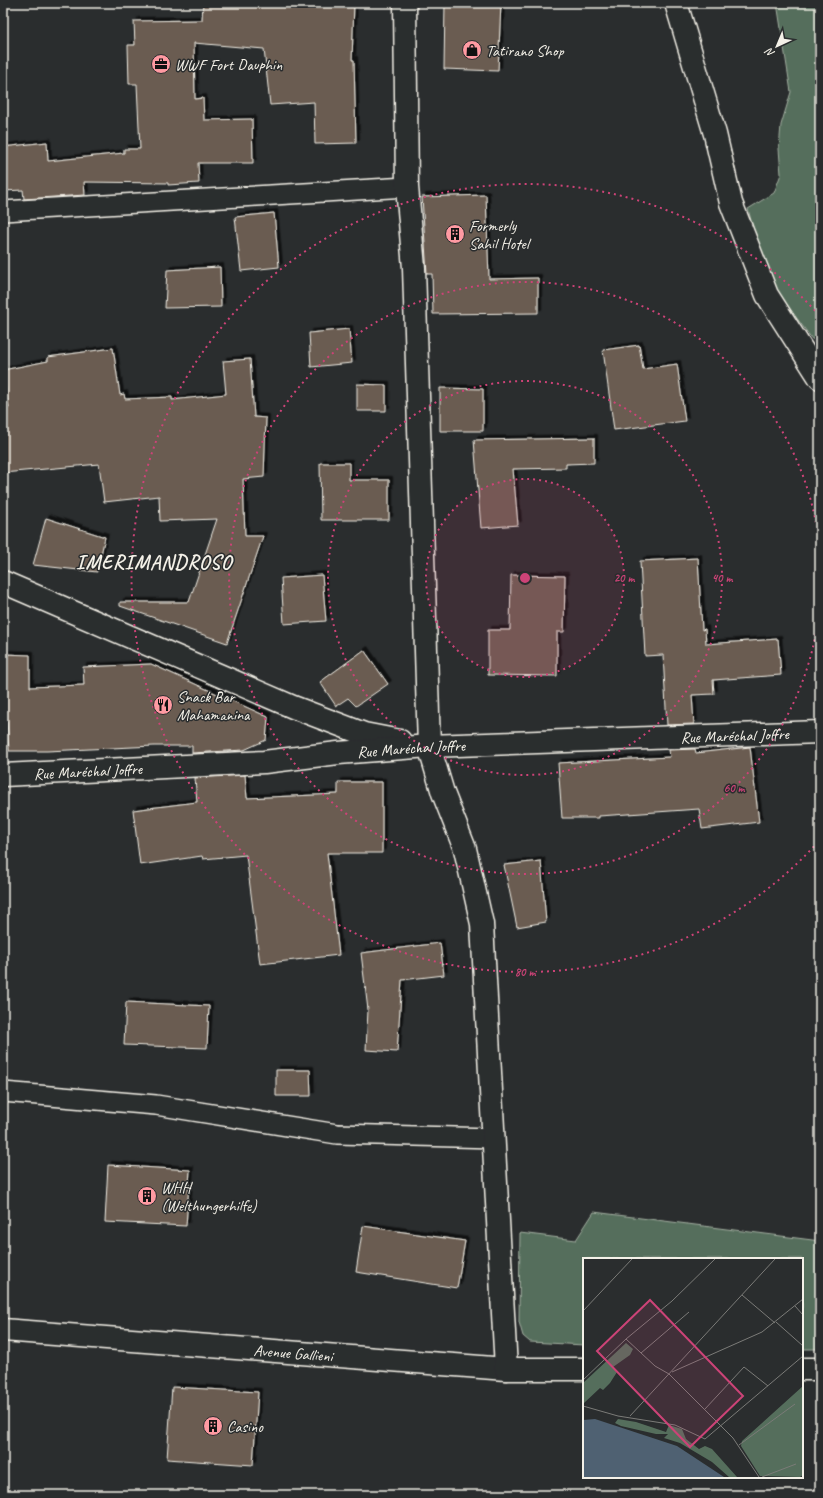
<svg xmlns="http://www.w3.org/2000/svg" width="823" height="1498" font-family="Caveat,sans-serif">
<defs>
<filter id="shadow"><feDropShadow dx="3.5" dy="-3.5" stdDeviation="0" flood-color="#0009"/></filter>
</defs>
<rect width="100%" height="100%" fill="#2a2d2e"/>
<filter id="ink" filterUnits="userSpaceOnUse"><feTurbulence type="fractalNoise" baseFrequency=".025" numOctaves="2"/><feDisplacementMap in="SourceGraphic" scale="8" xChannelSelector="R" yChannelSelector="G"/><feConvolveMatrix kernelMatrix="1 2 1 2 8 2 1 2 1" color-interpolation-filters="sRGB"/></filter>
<g filter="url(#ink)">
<path fill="#556e5c" stroke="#a4b0a2" d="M 777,3 L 820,3 L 820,341 L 812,339 L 777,291 L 755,235 L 748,209 L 774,193 L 781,174 L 779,149 L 781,125 L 791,92 Z
M 594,1212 L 820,1241 L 820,1349 L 802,1349 L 802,1259 L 584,1259 L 584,1345 L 530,1342 L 523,1336 L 519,1322 L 520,1233 L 576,1240 Z"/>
<path fill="#6a5c51" stroke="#f4f1e8" filter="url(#shadow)" d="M 203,3 L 236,3 L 270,6 L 270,3 L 354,3 L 352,60 L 354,60 L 356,143 L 315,144 L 314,102 L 270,105 L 264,49 L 194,43 L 195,99 L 203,98 L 204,120 L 252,119 L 253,163 L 198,163 L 199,183 L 168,185 L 168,183 L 84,182 L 85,195 L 24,199 L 23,190 L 3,191 L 3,147 L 47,142 L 48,161 L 124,153 L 124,149 L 140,149 L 137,84 L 129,84 L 128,45 L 135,45 L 134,21 L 202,20 Z
M 445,3 L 501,3 L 498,71 L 444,69 Z
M 486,195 L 489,279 L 538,278 L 538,313 L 433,314 L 432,274 L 427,274 L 422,197 Z
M 274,213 L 279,267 L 241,271 L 235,217 Z
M 220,267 L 221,307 L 165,308 L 167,270 Z
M 349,329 L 352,363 L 311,367 L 309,333 Z
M 639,345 L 643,369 L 677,364 L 685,421 L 614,430 L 603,350 Z
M 113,348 L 120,395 L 124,394 L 125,399 L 172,397 L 172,400 L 226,394 L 223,361 L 250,359 L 254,417 L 266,418 L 264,477 L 243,479 L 245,536 L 263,536 L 227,643 L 120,606 L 120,602 L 189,602 L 217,519 L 160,521 L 159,496 L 104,502 L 99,464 L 3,473 L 3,410 L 9,408 L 3,370 L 48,361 L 48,357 Z
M 357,384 L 386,385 L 386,411 L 357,411 Z
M 440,388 L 483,389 L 483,431 L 440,431 Z
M 594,438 L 594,463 L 566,464 L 566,468 L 513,469 L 518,525 L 481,528 L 474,440 Z
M 320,463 L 349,463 L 349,480 L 389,480 L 389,520 L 321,520 Z
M 46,518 L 105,537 L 97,572 L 33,565 Z
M 698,558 L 702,630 L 705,629 L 706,644 L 778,639 L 781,675 L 713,680 L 714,694 L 692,695 L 694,724 L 667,725 L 663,655 L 645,656 L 640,561 Z
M 322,575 L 326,621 L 284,624 L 281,578 Z
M 511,575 L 565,576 L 564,632 L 557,632 L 557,676 L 488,675 L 488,630 L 510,630 Z
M 364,650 L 388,684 L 356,706 L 348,698 L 336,706 L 320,682 Z
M 3,654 L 30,655 L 30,687 L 84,685 L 83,667 L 151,664 L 268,717 L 266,740 L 244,750 L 192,753 L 192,746 L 154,746 L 47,751 L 9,751 L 7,721 L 3,721 Z
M 750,747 L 759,822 L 702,829 L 699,809 L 599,816 L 599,818 L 562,818 L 558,763 L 670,757 L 669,750 L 695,749 L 696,753 Z
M 245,775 L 247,798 L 338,794 L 338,782 L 382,782 L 382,853 L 327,853 L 339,955 L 260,964 L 246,855 L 203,859 L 202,856 L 140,865 L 133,810 L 197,802 L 195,778 Z
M 541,861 L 546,922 L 517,927 L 504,865 Z
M 440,943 L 444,975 L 402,980 L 397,1052 L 366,1050 L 368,1010 L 361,953 Z
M 126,1002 L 209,1006 L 207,1048 L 124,1045 Z
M 276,1070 L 310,1070 L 311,1096 L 276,1096 Z
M 108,1165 L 190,1170 L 186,1226 L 105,1222 Z
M 363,1226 L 465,1241 L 457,1288 L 356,1272 Z
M 172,1387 L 258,1392 L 253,1465 L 167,1459 Z"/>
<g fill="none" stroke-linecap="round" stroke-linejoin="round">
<g stroke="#f4f1e8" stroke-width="22">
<path id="service" d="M 3,211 L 407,187
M 3,1092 L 156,1105 L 337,1134 L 494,1138"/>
</g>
<g stroke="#f4f1e8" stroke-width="25">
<g id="minor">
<path d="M 676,3 L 715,134 L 731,203 L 767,295 L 820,378"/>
<path d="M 3,582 L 293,707 L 364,734 L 400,741"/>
<path id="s1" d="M 3,775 L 264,762 L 338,753 L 429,746 L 820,732"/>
<path id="s2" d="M 3,1330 L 506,1369"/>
</g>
</g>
<g stroke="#f4f1e8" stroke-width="25">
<path id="secondary" d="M 405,3 L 407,187 L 414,268 L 429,746 L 443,793 L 465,849 L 482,924 L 506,1369 L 584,1369
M 802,1369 L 820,1369"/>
</g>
<use href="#service" stroke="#2a2d2e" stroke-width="19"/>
<use href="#minor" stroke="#2a2d2e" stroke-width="22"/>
<use href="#secondary" stroke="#2a2d2e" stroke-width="22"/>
</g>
</g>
<circle cx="525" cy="578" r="99" fill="#cc4377" fill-opacity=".12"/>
<g fill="none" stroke="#cc4377" stroke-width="2" stroke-dasharray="2 4">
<circle cx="525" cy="578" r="99"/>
<circle cx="525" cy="578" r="197"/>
<path d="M820 604A296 296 0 1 1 820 552"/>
<path d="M818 842A394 394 0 1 1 818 314"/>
</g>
<defs>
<g id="shop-disc" transform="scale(1)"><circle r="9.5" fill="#ff9aa2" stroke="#2a2d2e"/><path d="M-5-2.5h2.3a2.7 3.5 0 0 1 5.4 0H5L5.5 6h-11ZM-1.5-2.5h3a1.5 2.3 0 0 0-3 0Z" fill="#111"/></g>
<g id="office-disc" transform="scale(1)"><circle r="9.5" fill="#ff9aa2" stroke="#2a2d2e"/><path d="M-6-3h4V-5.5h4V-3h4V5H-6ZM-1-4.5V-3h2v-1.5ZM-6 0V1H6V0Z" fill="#111"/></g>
<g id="building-disc" transform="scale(1)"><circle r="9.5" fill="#ff9aa2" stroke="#2a2d2e"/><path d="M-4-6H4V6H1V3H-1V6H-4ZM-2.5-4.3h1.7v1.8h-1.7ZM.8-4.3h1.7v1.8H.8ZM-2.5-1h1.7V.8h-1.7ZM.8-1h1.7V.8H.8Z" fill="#111"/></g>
<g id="restaurant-disc" transform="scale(1)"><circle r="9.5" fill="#ff9aa2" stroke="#2a2d2e"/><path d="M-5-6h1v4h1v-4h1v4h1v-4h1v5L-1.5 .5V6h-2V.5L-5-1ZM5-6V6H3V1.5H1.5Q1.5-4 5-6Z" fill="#111"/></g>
</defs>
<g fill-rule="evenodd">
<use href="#shop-disc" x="472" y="50"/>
<use href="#office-disc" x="161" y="64"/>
<use href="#building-disc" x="455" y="234"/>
<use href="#restaurant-disc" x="163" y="705"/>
<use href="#building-disc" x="147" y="1196"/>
<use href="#building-disc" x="213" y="1426"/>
</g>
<g text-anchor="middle" stroke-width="3" stroke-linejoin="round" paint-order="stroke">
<g font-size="16" fill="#f4f1e8" stroke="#2a2d2e" text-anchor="start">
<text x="486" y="56">Tatirano Shop</text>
<text x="175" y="70">WWF Fort Dauphin</text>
<text x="469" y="231">Formerly<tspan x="469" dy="18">Sahil Hotel</tspan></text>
<text x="177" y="702">Snack Bar<tspan x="177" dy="18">Mahamanina</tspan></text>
<text x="161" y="1193">WHH<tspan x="161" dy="18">(Welthungerhilfe)</tspan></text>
<text x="227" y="1432">Casino</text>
</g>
<g font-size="16" fill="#f4f1e8" stroke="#2a2d2e">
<text dy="6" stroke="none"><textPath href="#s1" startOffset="733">Rue Maréchal Joffre</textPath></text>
<text dy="6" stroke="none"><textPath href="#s1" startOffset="409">Rue Maréchal Joffre</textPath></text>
<text dy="6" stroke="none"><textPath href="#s1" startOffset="85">Rue Maréchal Joffre</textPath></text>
<text dy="6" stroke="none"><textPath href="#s2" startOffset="291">Avenue Gallieni</textPath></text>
</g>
<g font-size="20" font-weight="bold" letter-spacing="1" fill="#f4f1e8" stroke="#2a2d2e">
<text x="154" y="569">IMERIMANDROSO</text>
</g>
</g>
<g transform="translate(583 1258)">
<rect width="220" height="220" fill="#2a2d2e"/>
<path d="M 43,85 L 50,91 L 47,97 L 30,109 L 34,114 L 27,125 L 20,132 L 17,130 L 0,146 L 0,125 ZM 220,128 L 220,217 L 217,219 L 177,218 L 158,188 L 159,183 ZM 35,161 L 53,164 L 83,174 L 86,167 L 99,171 L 103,181 L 116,191 L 122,188 L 129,191 L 154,219 L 146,219 L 129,204 L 97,185 L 81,180 L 85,176 L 73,176 L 38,168 L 32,165 Z" fill="#556e5c"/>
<path d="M 12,161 L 94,188 L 141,219 L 0,219 L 0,162 Z" fill="#4f6172"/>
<path fill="none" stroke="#7b7b78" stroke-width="1" d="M 159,37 L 192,65M 212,48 L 220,57M 0,53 L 49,1M 193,64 L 220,88M 43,81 L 89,43 L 132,1M 58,95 L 106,54M 89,114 L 179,74 L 220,41M 0,122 L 43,81 L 72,108 L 86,116 L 150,180 L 176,219M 0,148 L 35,158 L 92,167 L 122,181 L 220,98M 122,151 L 161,109 L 185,128M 47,158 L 192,1M 156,187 L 212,146M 179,219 L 213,206"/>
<path fill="#cc4377" fill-opacity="0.15" stroke="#cc4377" stroke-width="2" d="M 67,42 L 160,138 L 107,189 L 14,93 Z"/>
<rect width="220" height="220" fill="none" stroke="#f4f1e8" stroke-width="2"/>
</g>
<circle cx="525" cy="578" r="6" fill="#cc4377" stroke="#2a2d2e" stroke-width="2"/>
<g font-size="12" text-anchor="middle" font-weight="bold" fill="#cc4377" stroke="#2a2d2e" stroke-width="3" stroke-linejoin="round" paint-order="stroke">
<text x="624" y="582">20 m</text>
<text x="722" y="582">40 m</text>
<text x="734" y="792">60 m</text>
<text x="525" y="976">80 m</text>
</g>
<rect width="823" height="1498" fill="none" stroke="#2a2d2e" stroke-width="16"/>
<rect x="8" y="8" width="807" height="1482" fill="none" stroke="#f4f1e8" stroke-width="1.5" filter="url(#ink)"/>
<g transform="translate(777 46) rotate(224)" stroke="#2a2d2e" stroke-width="3" paint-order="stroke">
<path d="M0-3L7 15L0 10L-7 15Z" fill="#f4f1e8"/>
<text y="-6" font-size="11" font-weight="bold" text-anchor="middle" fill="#f4f1e8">N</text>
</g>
</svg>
